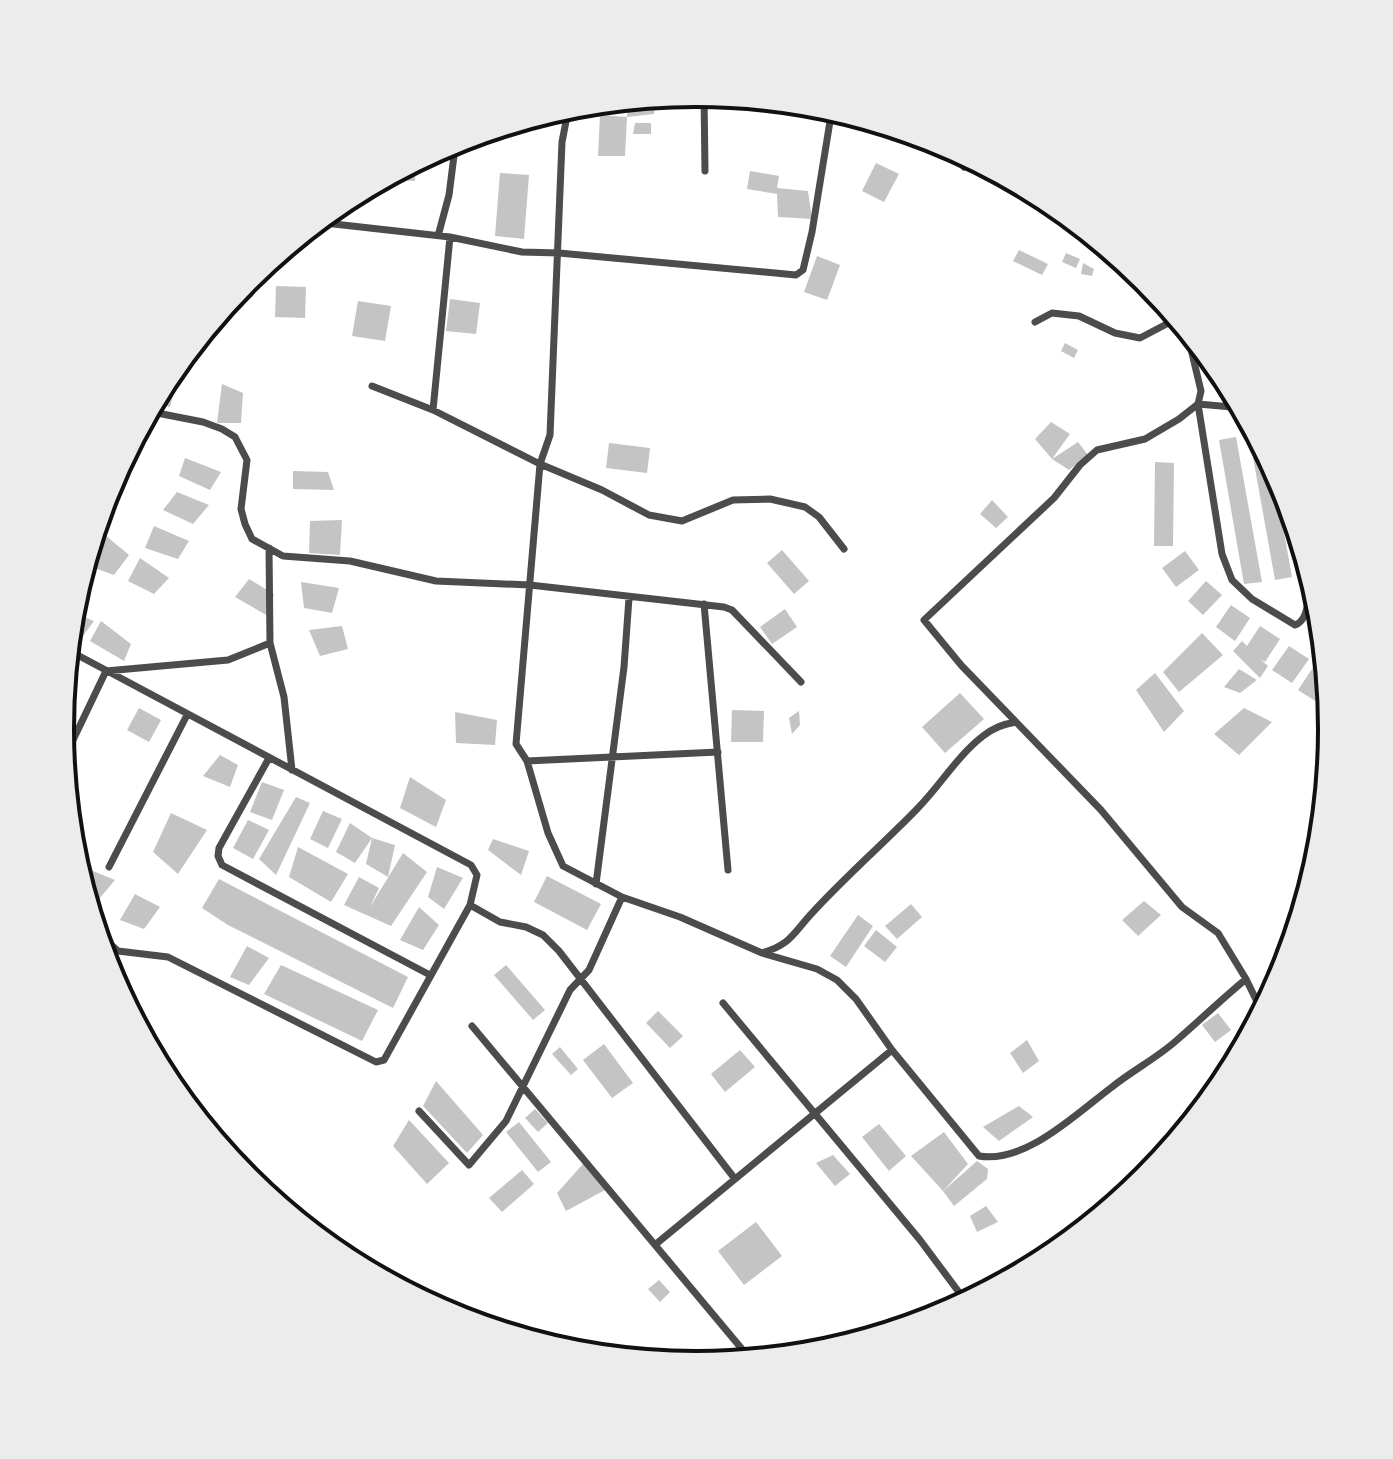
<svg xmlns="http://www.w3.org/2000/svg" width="1393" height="1459" font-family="Signika,sans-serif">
<rect width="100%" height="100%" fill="#fff"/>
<path fill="#c4c4c4" d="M 655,97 L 654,114 L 627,117 L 628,100 Z
M 600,115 L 627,117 L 625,156 L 598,156 Z
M 635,123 L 651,123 L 651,134 L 633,134 Z
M 416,161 L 415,181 L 396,180 L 397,171 Z
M 876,163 L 899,174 L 884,202 L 862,191 Z
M 750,171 L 779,176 L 777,188 L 808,191 L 812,219 L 778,217 L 777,194 L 747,189 Z
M 500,173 L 529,175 L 524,239 L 495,236 Z
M 1019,250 L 1048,264 L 1042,275 L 1013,261 Z
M 1066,253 L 1080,259 L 1076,268 L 1062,262 Z
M 817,256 L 840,265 L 827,300 L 804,292 Z
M 1083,263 L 1094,269 L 1092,276 L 1081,274 Z
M 254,273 L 253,297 L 233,296 L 247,279 Z
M 276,286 L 306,287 L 305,318 L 275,317 Z
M 450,299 L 480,303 L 476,334 L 446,331 Z
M 358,301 L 391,306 L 385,341 L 352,336 Z
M 1065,343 L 1078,350 L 1074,358 L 1061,351 Z
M 173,369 L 179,370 L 170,407 L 153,403 Z
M 222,384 L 243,393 L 241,423 L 217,423 Z
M 1051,422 L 1070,434 L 1052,459 L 1035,439 Z
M 1257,434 L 1271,460 L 1292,577 L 1275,580 L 1249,435 Z
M 1236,437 L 1262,582 L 1244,584 L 1219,440 Z
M 1078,442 L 1088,455 L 1069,470 L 1052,459 Z
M 609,443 L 650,448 L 647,473 L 606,468 Z
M 185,458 L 221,472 L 210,490 L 179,476 Z
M 1155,462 L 1174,463 L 1173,546 L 1154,546 Z
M 293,471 L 328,472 L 334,490 L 293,489 Z
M 177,492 L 209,505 L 193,524 L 163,510 Z
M 992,500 L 1008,517 L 996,528 L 980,514 Z
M 342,520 L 340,555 L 309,553 L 310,521 Z
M 154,526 L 189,541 L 178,559 L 145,548 Z
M 99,530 L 129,555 L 114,575 L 86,565 Z
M 782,550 L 809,581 L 794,594 L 767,563 Z
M 1185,551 L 1199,570 L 1176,587 L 1162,568 Z
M 140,558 L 169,578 L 154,594 L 128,581 Z
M 249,579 L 274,594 L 268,616 L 235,597 Z
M 1206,581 L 1222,595 L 1203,615 L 1188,601 Z
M 301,582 L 339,588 L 332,613 L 304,608 Z
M 1231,605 L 1250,618 L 1235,641 L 1216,627 Z
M 785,609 L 797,627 L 772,644 L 760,627 Z
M 72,612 L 94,621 L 83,636 L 70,631 Z
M 101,621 L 131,644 L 124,661 L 90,641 Z
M 342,626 L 348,649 L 320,656 L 309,630 Z
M 1260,626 L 1280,639 L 1265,662 L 1260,659 L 1268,666 L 1260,678 L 1233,651 L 1242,641 L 1247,646 Z
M 1323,626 L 1324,637 L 1325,647 L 1314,640 Z
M 1202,633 L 1223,655 L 1179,692 L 1163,672 Z
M 1289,646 L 1309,659 L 1292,683 L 1272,670 Z
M 1314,666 L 1328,674 L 1329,689 L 1320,704 L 1298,690 Z
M 1239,669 L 1257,680 L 1240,693 L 1224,687 Z
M 1155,673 L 1184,711 L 1164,732 L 1136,690 Z
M 960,693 L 984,719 L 945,753 L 922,727 Z
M 139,708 L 161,720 L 149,742 L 127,730 Z
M 1244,708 L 1272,722 L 1239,755 L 1214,734 Z
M 732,710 L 764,711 L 763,742 L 731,742 Z
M 799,711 L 800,725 L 792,734 L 789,718 Z
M 455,712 L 497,720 L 495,745 L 456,743 Z
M 220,755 L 238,765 L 230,787 L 203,776 Z
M 410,777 L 446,800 L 436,827 L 400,808 Z
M 262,782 L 284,790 L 272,820 L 250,812 Z
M 296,797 L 310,803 L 276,875 L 259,859 Z
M 323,811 L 342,819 L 328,848 L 310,839 Z
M 171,813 L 207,830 L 178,874 L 153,852 Z
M 248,820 L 269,830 L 253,859 L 233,848 Z
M 350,823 L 372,838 L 355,863 L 336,852 Z
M 372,838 L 395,845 L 388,877 L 366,864 Z
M 493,839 L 529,851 L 521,875 L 488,850 Z
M 298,847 L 348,874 L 331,902 L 289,877 Z
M 403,853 L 427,872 L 391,926 L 344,905 L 359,877 L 379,888 L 370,907 Z
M 437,867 L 463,878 L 444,909 L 428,897 Z
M 88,869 L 115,880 L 94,905 L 86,900 L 80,881 Z
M 547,876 L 601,904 L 587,930 L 534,902 Z
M 219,879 L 408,977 L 393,1008 L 228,925 L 202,908 Z
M 135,894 L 160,907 L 144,929 L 120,920 Z
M 1144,901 L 1161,915 L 1138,936 L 1122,920 Z
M 911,904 L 922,917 L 897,939 L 885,926 Z
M 419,907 L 439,925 L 423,950 L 400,940 Z
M 858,915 L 873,926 L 846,967 L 830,956 Z
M 876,930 L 897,947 L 885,962 L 864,946 Z
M 247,946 L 269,958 L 249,985 L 230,977 Z
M 281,965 L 378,1010 L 362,1041 L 264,994 Z
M 506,965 L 545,1010 L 533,1020 L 494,975 Z
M 658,1011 L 683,1036 L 670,1048 L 646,1023 Z
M 1218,1013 L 1231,1030 L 1215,1042 L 1202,1025 Z
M 1027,1040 L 1039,1061 L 1023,1073 L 1010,1053 Z
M 604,1044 L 633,1083 L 612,1098 L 583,1060 Z
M 560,1047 L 578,1069 L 571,1075 L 552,1054 Z
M 740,1050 L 755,1067 L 725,1092 L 711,1074 Z
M 436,1081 L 483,1135 L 467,1153 L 423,1106 Z
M 1019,1106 L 1033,1117 L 999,1141 L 983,1127 Z
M 535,1109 L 548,1123 L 538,1132 L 525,1118 Z
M 409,1120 L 449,1163 L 427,1184 L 393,1146 Z
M 519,1122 L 551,1162 L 538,1172 L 506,1132 Z
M 879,1124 L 906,1156 L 889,1171 L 862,1137 Z
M 944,1132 L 968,1164 L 943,1191 L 911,1156 Z
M 833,1155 L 850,1174 L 835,1186 L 816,1163 Z
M 977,1161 L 988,1169 L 987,1179 L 954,1206 L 943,1191 Z
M 583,1164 L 605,1190 L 566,1211 L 557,1193 Z
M 522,1170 L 534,1184 L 502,1212 L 489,1198 Z
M 986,1206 L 998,1222 L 977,1232 L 970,1216 Z
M 756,1222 L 782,1256 L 744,1285 L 718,1251 Z
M 659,1280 L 670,1292 L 660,1302 L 648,1289 Z"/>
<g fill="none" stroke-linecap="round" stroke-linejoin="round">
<path stroke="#4c4c4c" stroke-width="7" d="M 704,94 L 705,171
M 569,106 L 562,142 L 550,435 L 540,464 L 516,744 L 527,761 L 548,833 L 563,866 L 622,897 L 680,917 L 762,953 L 817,969 L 837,980 L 856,999 L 892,1050 L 979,1156 C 1026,1164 1077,1113 1112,1087 C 1133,1070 1157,1058 1177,1040 C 1200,1020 1222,999 1246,979
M 964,167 L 969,157
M 316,222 L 450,237 L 522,252 L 559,253 L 796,275 L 803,270 L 812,232 L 832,109
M 331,224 L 334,208
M 438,236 L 449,195 L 456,140
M 1035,322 L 1052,313 L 1079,316 L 1115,333 L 1140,338 L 1178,318
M 1186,328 L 1201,391 L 1198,404 L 1179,419 L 1145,439 L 1097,450 L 1080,465 L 1054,498 L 924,620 L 961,665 L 1101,810 L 1182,907 L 1218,933 L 1246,979 L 1263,1014
M 372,386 L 433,410 L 540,464 L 602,490 L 649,515 L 682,521 L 733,500 L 770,499 L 805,507 L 819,517 L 844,549
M 150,408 L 157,413 L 203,422 L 222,429 L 235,437 L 247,460 L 241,509 L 245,524 L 252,539 L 283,556 L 350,561 L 436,581 L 530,585 L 724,607 L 732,610 L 801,682
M 1243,408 L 1198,404 L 1222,554 L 1232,580 L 1252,599 L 1295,625 C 1319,616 1303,557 1300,536
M 433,410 L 450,237
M 269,548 L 270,643 L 284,697 L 292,770
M 704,604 L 728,870
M 68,650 L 471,865 L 477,875 L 470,905 L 384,1060 L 376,1062 L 168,957 L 118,951 L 96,931
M 269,758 L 219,848 L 218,856 L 222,865 L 430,975
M 63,761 L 106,671 L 228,660 L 270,643
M 527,761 L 718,752
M 109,867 L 187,715
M 596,884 L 624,667 L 629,598
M 470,905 L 500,922 L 526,927 L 543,935 L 559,951 L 735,1179
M 762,953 C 792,944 793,933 813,912 C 846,876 883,844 917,809 C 940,786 957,756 983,736 C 993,728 1003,724 1016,722
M 723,1003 L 920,1240 L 967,1303
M 472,1026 L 752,1361
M 419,1111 L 469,1165 L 506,1121 L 570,990 L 589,970 L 622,897
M 656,1244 L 892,1050"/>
</g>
<path d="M0 0H1393V1459H0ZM74 729a622 622 0 1 1 1244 0a622 622 0 1 1-1244 0Z" fill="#ececec" fill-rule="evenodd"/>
<path fill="none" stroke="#111" stroke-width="4" d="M74 729a622 622 0 1 1 1244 0a622 622 0 1 1-1244 0Z"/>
</svg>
